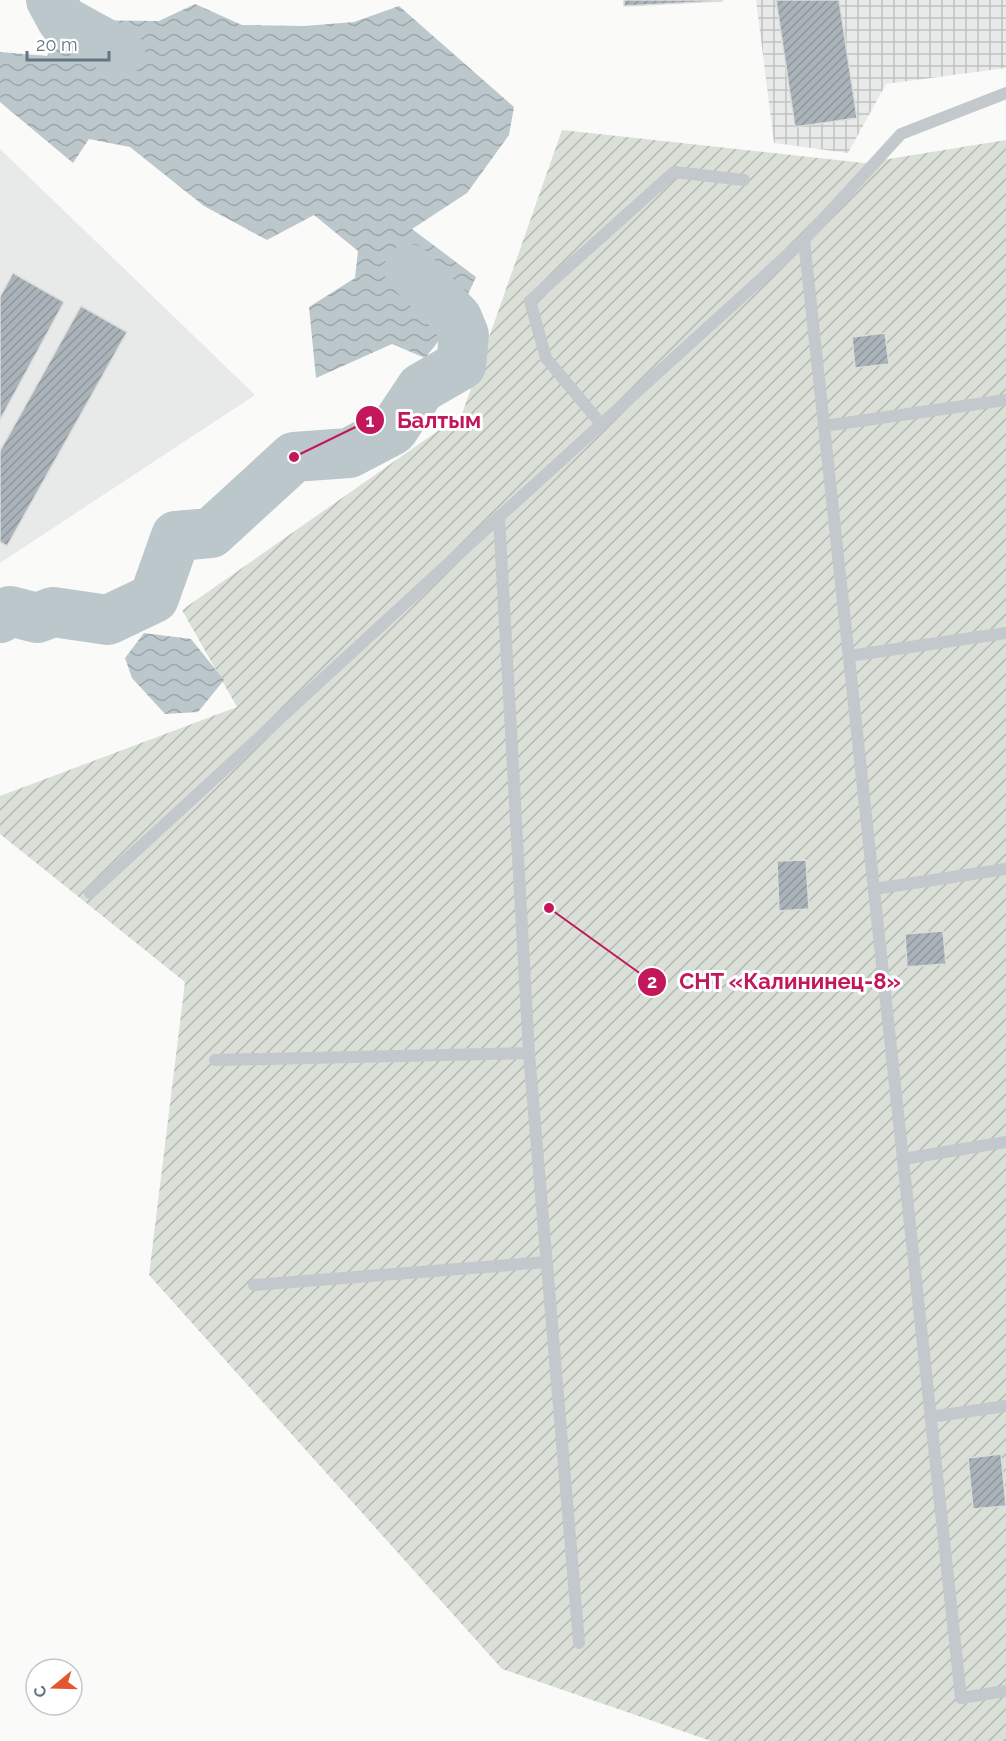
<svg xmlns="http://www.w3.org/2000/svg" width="1006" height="1741" font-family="Raleway,sans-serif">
<defs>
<pattern id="industrial-grid" width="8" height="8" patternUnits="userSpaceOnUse" patternTransform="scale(1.5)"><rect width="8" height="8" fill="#e8e9e9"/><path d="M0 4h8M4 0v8" fill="none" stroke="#c0c1c2"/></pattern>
<pattern id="garden-furrows" width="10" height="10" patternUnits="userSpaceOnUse" patternTransform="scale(1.5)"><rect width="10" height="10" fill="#dadfd7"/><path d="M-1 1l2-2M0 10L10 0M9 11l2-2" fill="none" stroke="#b4b9b4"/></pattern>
<pattern id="water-waves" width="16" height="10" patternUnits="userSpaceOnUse" patternTransform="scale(1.5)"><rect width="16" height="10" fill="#bbc7cb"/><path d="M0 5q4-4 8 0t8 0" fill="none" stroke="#9ca6aa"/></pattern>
<pattern id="building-hatch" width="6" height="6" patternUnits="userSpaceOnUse" patternTransform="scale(1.5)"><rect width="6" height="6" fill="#aab3b9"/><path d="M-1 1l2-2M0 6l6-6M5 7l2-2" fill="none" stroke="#8e969c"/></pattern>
</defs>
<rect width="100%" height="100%" fill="#fafaf8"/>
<path fill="#e8e9e9" d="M 0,149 L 255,395 L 0,563 Z"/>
<path fill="url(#industrial-grid)" d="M 756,0 L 1006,0 L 1006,68 L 886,84 L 848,153 L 774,143 Z"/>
<path fill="url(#garden-furrows)" d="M 562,130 L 864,163 L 1006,140 L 1006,1741 L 711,1741 L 502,1669 L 149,1275 L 185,982 L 0,834 L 0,796 L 237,707 L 182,610 L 462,414 Z"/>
<path fill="url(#water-waves)" d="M 195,4 L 242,25 L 305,26 L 354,22 L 399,6 L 514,107 L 509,135 L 467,193 L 412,229 L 476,277 L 457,318 L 425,358 L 392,344 L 316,378 L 309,307 L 355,278 L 358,251 L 314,215 L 267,240 L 204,206 L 130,147 L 89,139 L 73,163 L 0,102 L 0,52 L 47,56 L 62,20 L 159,21 Z
M 144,633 L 191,639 L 224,680 L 198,712 L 165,714 L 132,678 L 125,658 Z"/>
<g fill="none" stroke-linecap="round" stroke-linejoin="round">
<path stroke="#bbc7cb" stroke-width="50" d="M 51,0 L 62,20 L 120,52
M 0,618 L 10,611 L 37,618 L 53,612 L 108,620 L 154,598 L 176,536 L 211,533 L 294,457 L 349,453 L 393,430 L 421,388 L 461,365 L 464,335 L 457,318 L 409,269"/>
</g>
<path fill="url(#building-hatch)" stroke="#dcdcda" stroke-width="1.5" d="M 624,0 L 722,0 L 722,1 L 624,6 Z
M 776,0 L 839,0 L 857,118 L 795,127 Z
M 13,273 L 64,302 L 0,420 L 0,297 Z
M 81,306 L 127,332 L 7,546 L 0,542 L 0,451 Z
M 885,333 L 889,364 L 855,368 L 852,337 Z
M 806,860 L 809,909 L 779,911 L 777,861 Z
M 943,931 L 946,964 L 907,967 L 905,934 Z
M 1001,1454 L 1006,1506 L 973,1509 L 968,1458 Z"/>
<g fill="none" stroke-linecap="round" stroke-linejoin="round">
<path stroke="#c3c8cc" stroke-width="12" d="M 1006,93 L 901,134 L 804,240 L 961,1698 L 1006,1691
M 601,424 L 546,358 L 530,301 L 674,172 L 744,180
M 824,426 L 1006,400
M 499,517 L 529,1053 L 579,1643
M 849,656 L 1006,633
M 874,889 L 1006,869
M 90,893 L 499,517 L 804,240
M 215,1060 L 529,1053
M 903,1159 L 1006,1142
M 254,1285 L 547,1262
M 930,1417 L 1006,1406"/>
</g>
<path fill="none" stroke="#c2185b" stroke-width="2" d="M294 457L370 420M549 908L652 982"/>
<g fill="#c2185b" stroke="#fff" stroke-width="2">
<circle cx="294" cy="457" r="6"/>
<circle cx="549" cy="908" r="6"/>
<circle cx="370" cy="420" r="15"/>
<circle cx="652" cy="982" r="15"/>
</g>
<g font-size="18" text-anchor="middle" font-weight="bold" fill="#fff">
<text x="370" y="427">1</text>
<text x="652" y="988">2</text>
</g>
<g font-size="22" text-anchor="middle" font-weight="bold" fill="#c2185b" stroke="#fff" stroke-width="6" stroke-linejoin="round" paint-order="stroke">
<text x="439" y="428">Балтым</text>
<text x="790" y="989">СНТ «Калининец-8»</text>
</g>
<g transform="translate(54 1687) rotate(251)"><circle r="28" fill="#ffffff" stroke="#c1c8cd" stroke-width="1.5"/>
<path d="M0-4.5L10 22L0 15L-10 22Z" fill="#e4572e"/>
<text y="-9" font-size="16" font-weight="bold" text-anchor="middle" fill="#657683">С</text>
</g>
<path d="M27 51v9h82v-9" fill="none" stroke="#657683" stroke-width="3"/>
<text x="36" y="51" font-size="18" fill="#657683" stroke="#ffffff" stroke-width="4.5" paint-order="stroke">20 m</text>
</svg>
